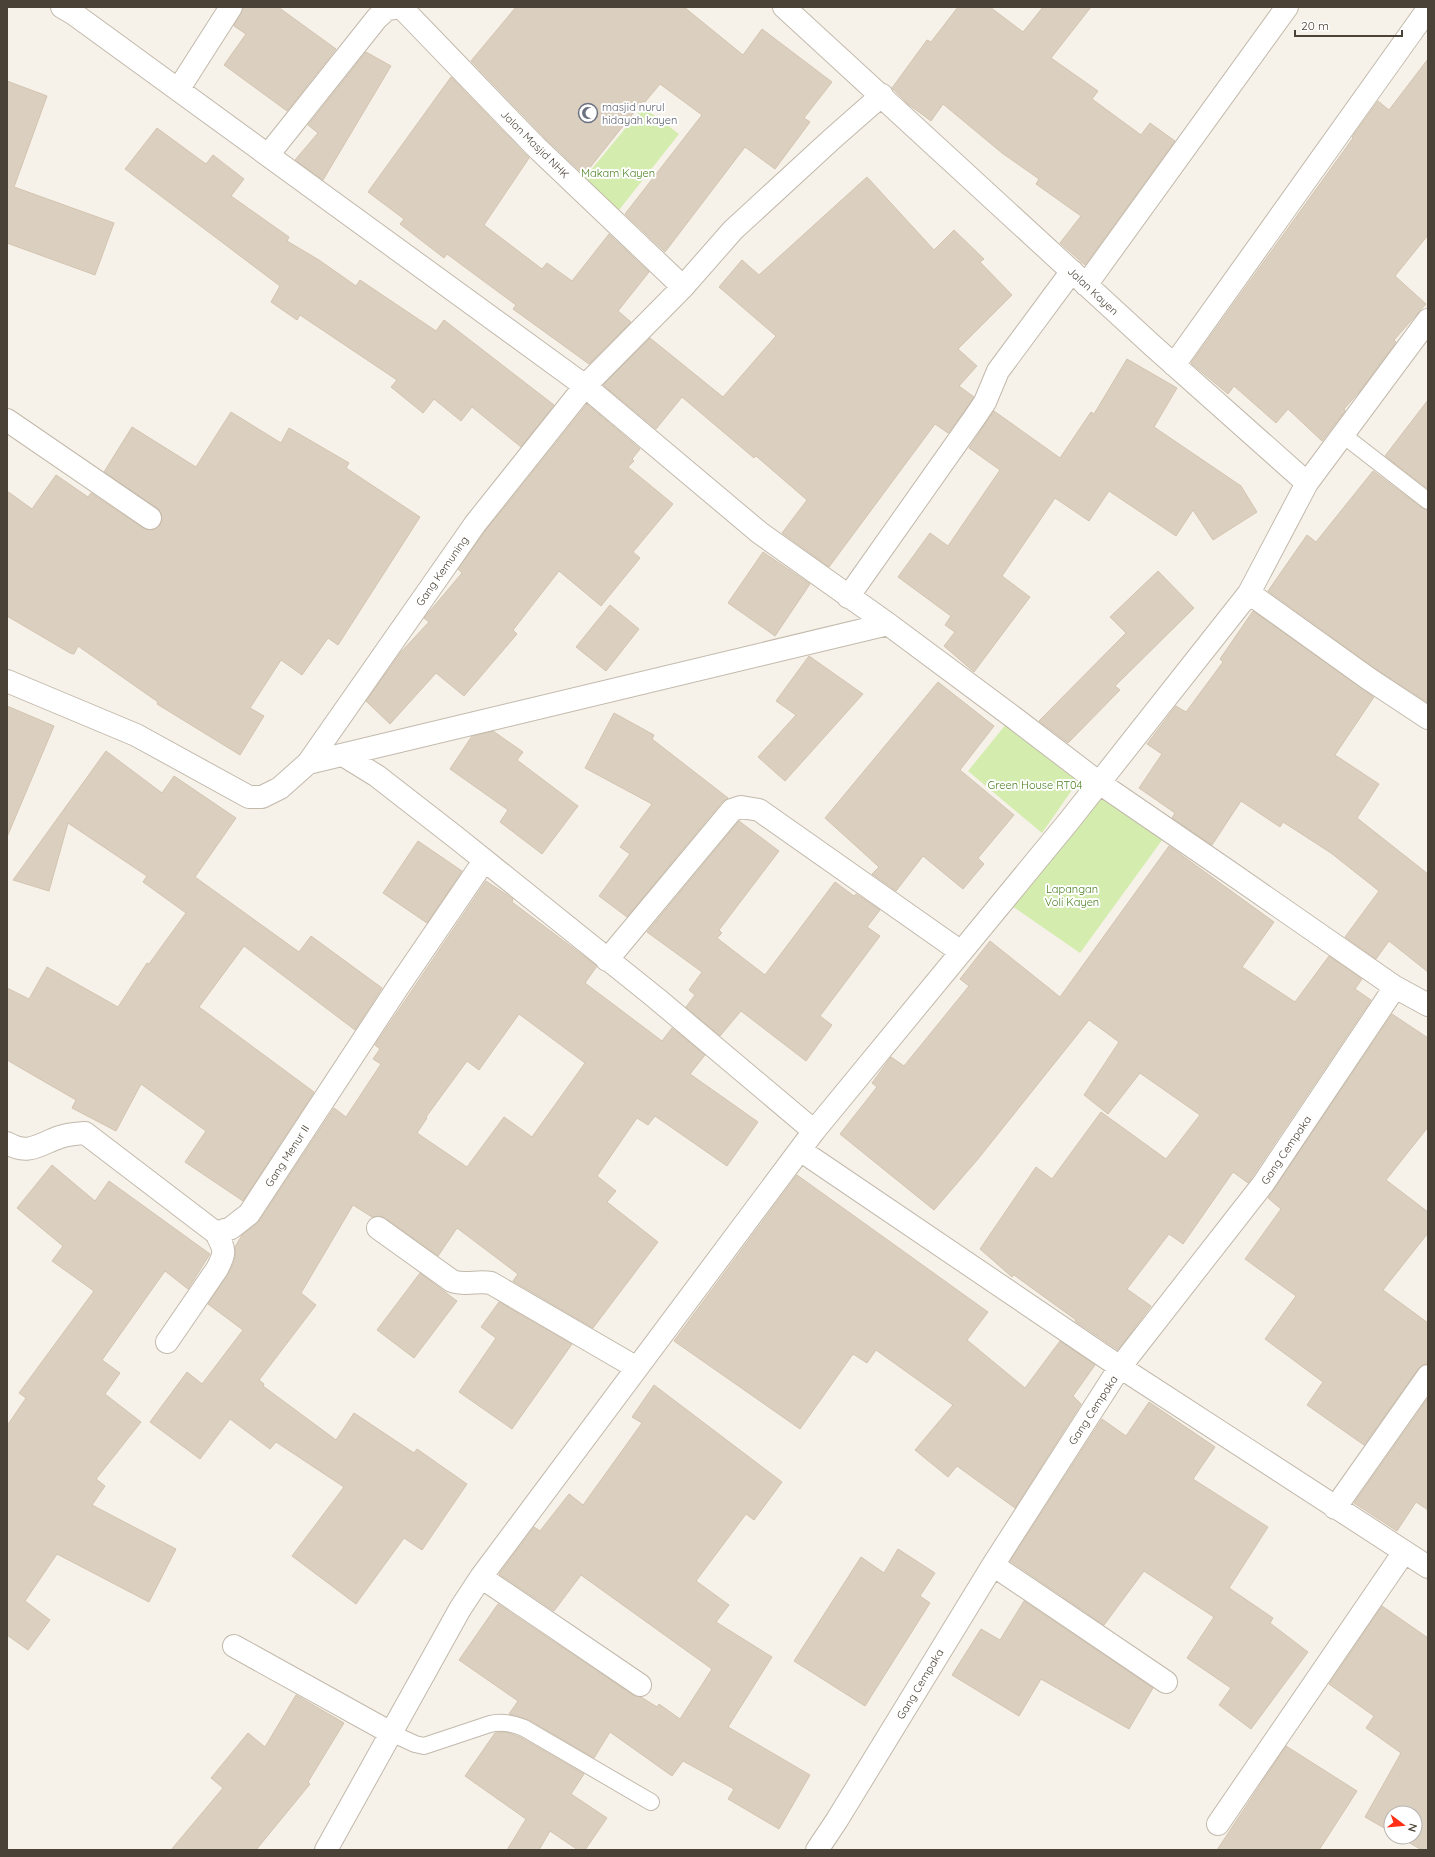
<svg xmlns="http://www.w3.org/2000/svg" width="1435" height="1857" font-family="Quicksand,sans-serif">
<rect width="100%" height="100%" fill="#f6f1e9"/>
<path fill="#d4edaf" d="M 643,107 L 679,134 L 619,210 L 581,182 Z
M 1007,723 L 1079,780 L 1042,833 L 968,771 Z
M 1100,794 L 1165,836 L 1080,953 L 1012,906 Z"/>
<path fill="#dbd0c0" stroke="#d4c4b0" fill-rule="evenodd" d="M 243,7 L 278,7 L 336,49 L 287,111 L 224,65 L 246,34 L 234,26 Z
M 516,7 L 684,7 L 743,55 L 762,29 L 832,82 L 804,118 L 810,122 L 775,169 L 745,147 L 665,252 L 625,214 L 702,115 L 660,84 L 645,102 L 643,101 L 584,175 L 544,137 L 471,61 Z
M 958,7 L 990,7 L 1023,32 L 1043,7 L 1091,7 L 1051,58 L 1098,91 L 1092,99 L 1141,135 L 1150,123 L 1175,141 L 1085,265 L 1060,243 L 1081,216 L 1036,184 L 1039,179 L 1002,153 L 943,104 L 931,121 L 908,104 L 892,88 L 927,40 L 931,42 Z
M 366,52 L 391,66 L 323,180 L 295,160 L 318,133 L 308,125 Z
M 1428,59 L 1428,235 L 1395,276 L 1426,304 L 1394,340 L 1396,342 L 1360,391 L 1344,409 L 1345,411 L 1322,441 L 1288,409 L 1276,423 L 1234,386 L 1228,394 L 1191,363 L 1353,138 L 1352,137 L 1378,101 L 1389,110 Z
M 451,77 L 529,158 L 484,225 L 542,269 L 547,263 L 572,281 L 609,234 L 649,272 L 618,311 L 631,322 L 589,364 L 513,309 L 516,305 L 447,254 L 444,258 L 400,224 L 404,219 L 368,192 Z
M 7,81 L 47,96 L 14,187 L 114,223 L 95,275 L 7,243 Z
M 157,128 L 206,164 L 213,155 L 244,179 L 231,196 L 289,237 L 287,241 L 319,260 L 356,286 L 360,280 L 436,331 L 444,320 L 554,405 L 521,447 L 472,407 L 461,421 L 434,399 L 423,413 L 391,387 L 397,380 L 300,315 L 297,320 L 271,302 L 280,286 L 125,169 Z
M 867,177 L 934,250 L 954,230 L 984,259 L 980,262 L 1012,295 L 958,349 L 977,366 L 959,386 L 974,397 L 965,410 L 948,433 L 935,424 L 829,567 L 782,533 L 807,500 L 756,456 L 754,458 L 682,397 L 656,429 L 603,385 L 650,338 L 723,397 L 776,336 L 719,287 L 742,260 L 759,275 Z
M 1127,359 L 1177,388 L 1154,427 L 1241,486 L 1257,512 L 1213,540 L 1193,510 L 1176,536 L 1109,491 L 1089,521 L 1055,498 L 1002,576 L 1030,597 L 974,672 L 944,646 L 955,632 L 945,625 L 951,616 L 898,577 L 930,533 L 948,546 L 1000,470 L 969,448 L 994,411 L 1060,458 L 1091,412 L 1094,414 Z
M 1428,400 L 1428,489 L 1385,456 Z
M 587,404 L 640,449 L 632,459 L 634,461 L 628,467 L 673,504 L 633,552 L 640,558 L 601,606 L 559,571 L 513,630 L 517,634 L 464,696 L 436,673 L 390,724 L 366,701 L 401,652 L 429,622 L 424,618 L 462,573 L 458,569 L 485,531 Z
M 231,412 L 281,443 L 289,428 L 349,463 L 346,468 L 420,517 L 338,645 L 328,638 L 302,675 L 281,660 L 250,708 L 264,716 L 240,755 L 157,704 L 158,702 L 78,646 L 74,654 L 70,653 L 7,616 L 7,491 L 32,509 L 56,475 L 88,497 L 91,493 L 143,528 L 149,530 L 155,529 L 160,525 L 162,519 L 161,513 L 157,508 L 104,472 L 132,427 L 196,467 Z
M 1373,471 L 1422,508 L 1428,510 L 1428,703 L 1376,669 L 1268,591 L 1307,535 L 1316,542 Z
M 763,552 L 810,584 L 775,636 L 728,603 Z
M 1158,571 L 1194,608 L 1115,686 L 1120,690 L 1068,743 L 1039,721 L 1126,633 L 1110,617 Z
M 610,605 L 639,629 L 606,671 L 576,647 Z
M 1253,611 L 1374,697 L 1335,755 L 1379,784 L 1357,818 L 1428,874 L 1428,972 L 1389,941 L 1376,959 L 1345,937 L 1379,891 L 1331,853 L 1283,822 L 1280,827 L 1241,801 L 1212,845 L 1172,818 L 1175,813 L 1139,788 L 1162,754 L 1147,744 L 1176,706 L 1186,712 L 1223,662 L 1220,659 Z
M 809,656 L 863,694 L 785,781 L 758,757 L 796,715 L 776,701 Z
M 938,682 L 994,726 L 960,770 L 1014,815 L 978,858 L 984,864 L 963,889 L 923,856 L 896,891 L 872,874 L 879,867 L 825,818 Z
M 7,706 L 54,726 L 7,837 Z
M 614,713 L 654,735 L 652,739 L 728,798 L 722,802 L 627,917 L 599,896 L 630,854 L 620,847 L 652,804 L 585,768 Z
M 493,731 L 523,752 L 517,760 L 578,806 L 542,854 L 500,822 L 508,810 L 450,769 L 472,736 Z
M 106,751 L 162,793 L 174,776 L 236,818 L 195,877 L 299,952 L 311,936 L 382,988 L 355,1030 L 244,946 L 199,1007 L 314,1092 L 243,1201 L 185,1162 L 206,1131 L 141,1084 L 116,1131 L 72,1108 L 76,1100 L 7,1060 L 7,988 L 29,999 L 47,967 L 118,1007 L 147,963 L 149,964 L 186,913 L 143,882 L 147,876 L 68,823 L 49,891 L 13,880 Z
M 739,821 L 779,851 L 719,930 L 722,933 L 717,938 L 765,975 L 835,882 L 854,896 L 856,894 L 880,910 L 867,927 L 880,936 L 820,1016 L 832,1025 L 806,1061 L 741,1011 L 720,1036 L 686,1007 L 695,995 L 689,990 L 702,972 L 647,932 Z
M 418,841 L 462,871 L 427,923 L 383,893 Z
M 1169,846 L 1274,922 L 1242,967 L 1295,1002 L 1329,956 L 1362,979 L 1355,989 L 1371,1000 L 1248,1183 L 1233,1172 L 1183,1244 L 1169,1234 L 1127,1289 L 1151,1306 L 1118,1350 L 1075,1321 L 1076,1320 L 1014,1275 L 1012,1277 L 980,1249 L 1036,1167 L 1052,1179 L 1101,1112 L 1166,1159 L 1200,1115 L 1140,1073 L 1108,1114 L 1084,1095 L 1119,1042 L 1089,1020 L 978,1159 L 934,1210 L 840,1134 L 877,1087 L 872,1083 L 891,1057 L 904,1066 L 969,986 L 960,979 L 990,941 L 1060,997 Z
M 486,881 L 513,899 L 512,902 L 597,966 L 585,983 L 662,1041 L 672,1028 L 705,1055 L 690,1074 L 758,1122 L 727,1166 L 655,1116 L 648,1125 L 637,1118 L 597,1176 L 616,1191 L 607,1202 L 658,1242 L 593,1328 L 513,1281 L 518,1274 L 457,1228 L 438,1256 L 385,1218 L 379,1216 L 372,1217 L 353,1205 L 301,1293 L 316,1305 L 259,1380 L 264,1384 L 263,1386 L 336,1440 L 354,1413 L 414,1453 L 417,1449 L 467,1484 L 422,1550 L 404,1538 L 356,1604 L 292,1556 L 344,1487 L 276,1442 L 270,1449 L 230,1419 L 200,1459 L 150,1422 L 187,1372 L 202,1384 L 243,1330 L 208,1304 L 231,1269 L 235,1258 L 235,1247 L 242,1235 L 259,1221 L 334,1108 L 346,1117 L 381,1064 L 373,1059 L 380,1049 L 375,1045 ZM 519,1014 L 585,1063 L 532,1137 L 504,1117 L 467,1167 L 417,1133 L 427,1118 L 426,1117 L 467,1061 L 479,1070 Z
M 1392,1014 L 1428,1038 L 1428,1127 L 1386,1180 L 1428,1212 L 1428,1233 L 1383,1290 L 1428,1323 L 1428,1364 L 1422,1365 L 1418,1369 L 1364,1445 L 1307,1405 L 1323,1382 L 1265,1339 L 1296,1296 L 1245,1259 L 1281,1209 L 1268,1198 Z
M 52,1165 L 95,1201 L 109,1181 L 210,1254 L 188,1289 L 165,1271 L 102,1360 L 120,1373 L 105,1394 L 141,1422 L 96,1479 L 105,1486 L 92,1505 L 176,1549 L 149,1602 L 57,1554 L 25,1601 L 50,1620 L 28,1650 L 7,1635 L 7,1426 L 26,1398 L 19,1393 L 94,1291 L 52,1261 L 63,1246 L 17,1208 Z
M 797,1175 L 988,1312 L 967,1340 L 1025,1388 L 1060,1341 L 1095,1365 L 1073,1396 L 1081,1404 L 1015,1508 L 957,1466 L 948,1477 L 915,1450 L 953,1405 L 876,1350 L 867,1363 L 853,1354 L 800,1429 L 674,1341 Z
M 420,1273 L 457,1301 L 414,1358 L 377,1330 Z
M 499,1302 L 572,1344 L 512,1429 L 459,1392 L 496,1338 L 481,1327 Z
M 654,1385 L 782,1482 L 754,1520 L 746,1514 L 696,1581 L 729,1605 L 716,1622 L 772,1657 L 728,1727 L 810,1775 L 779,1829 L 728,1799 L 734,1789 L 683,1761 L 672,1776 L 610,1732 L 594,1758 L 529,1720 L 509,1714 L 518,1701 L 459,1660 L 498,1604 L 633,1695 L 641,1697 L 657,1707 L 659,1704 L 680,1719 L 712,1669 L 581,1575 L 554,1611 L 499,1574 L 534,1527 L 540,1531 L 569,1494 L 583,1505 L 642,1423 L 632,1417 Z
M 1428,1398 L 1428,1510 L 1416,1502 L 1397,1531 L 1354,1503 Z
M 1149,1402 L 1215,1447 L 1193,1479 L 1268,1527 L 1229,1588 L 1273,1618 L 1270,1623 L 1308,1652 L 1251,1729 L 1219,1705 L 1231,1688 L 1187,1658 L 1214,1617 L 1144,1571 L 1104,1625 L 1010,1561 L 1102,1419 L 1126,1436 Z
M 898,1549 L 935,1573 L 920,1596 L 930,1603 L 865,1706 L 794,1661 L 861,1557 L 884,1573 Z
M 1024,1601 L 1153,1688 L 1129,1729 L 1041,1679 L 1019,1716 L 952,1675 L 981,1629 L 1000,1640 Z
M 1382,1606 L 1428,1638 L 1428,1850 L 1422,1850 L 1399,1837 L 1415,1837 L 1415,1813 L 1391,1813 L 1391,1832 L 1365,1817 L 1401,1753 L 1366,1728 L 1374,1716 L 1329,1684 Z
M 296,1695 L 344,1723 L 308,1782 L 310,1784 L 256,1850 L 171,1850 L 223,1788 L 211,1778 L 248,1733 L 265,1747 Z
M 506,1732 L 520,1737 L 584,1774 L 571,1794 L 607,1818 L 585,1850 L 578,1850 L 550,1831 L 539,1850 L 507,1850 L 526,1819 L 465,1776 L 495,1733 Z
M 1286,1746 L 1357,1791 L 1319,1850 L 1217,1850 Z"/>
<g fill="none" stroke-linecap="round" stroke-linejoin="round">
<g stroke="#c2b9ab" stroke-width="18">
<path id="service" d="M 1343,435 L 1428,501
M 391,1733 L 415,1744 L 424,1746 L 490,1724 C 502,1721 512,1723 524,1728 L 651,1802"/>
</g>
<g stroke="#c2b9ab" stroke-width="24">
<path id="minor" d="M 62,7 L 74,14 L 585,386 L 760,533 L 888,624 L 1013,717 L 1098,782 L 1225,869 L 1395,987 L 1428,1005
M 784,7 L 1153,346 L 1307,483
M 178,90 L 231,7
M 268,155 L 377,18 L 387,9 L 401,7 L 535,146 L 683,287
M 1086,285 L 1287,7
M 1174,365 L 1428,9
M 7,420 L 150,518
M 1249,593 L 1369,679 L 1428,718
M 848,597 L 975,417 L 985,402 L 998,371 L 1072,271
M 7,681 L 136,735 L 249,797 L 262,797 L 280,788 L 308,763 L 888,624
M 343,755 L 377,776 L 458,839 L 656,998 L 814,1131
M 308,763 L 475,524 L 585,386 L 683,287 L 733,230 L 832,139 L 882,95
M 607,960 L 732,810 L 741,807 L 759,810 L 961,952
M 7,1143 C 29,1156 39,1144 60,1137 C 69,1134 76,1134 85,1133 L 216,1233 L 231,1228 L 249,1214 L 396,990 L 484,861
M 800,1150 L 1120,1367 L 1428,1567
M 378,1228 L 452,1281 C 466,1286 478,1280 491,1283 L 637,1368
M 167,1342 L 217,1269 C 226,1252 225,1250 216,1233
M 1335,1508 L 1428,1376
M 993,1565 L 1166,1682
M 481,1577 L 640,1685
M 234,1646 L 391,1733
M 1218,1824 L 1404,1552
M 326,1850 L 460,1609 L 481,1577 L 814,1131 L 1069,821 L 1249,593 L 1307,483 L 1428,320
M 817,1850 L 837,1820 L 993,1565 L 1120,1367 L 1263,1184 L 1395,987"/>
</g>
<use href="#service" stroke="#fff" stroke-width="16"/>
<use href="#minor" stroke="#fff" stroke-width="22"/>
</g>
<defs>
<g id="mosque-ring" transform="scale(1)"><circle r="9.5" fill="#fff" stroke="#6b7280" stroke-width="1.5"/><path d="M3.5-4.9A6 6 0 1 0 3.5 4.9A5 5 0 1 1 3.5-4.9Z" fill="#6b7280"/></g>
</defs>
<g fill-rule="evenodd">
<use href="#mosque-ring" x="588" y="113"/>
</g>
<g text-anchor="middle" stroke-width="4" stroke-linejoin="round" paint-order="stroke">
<g font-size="11" fill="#5b616d" stroke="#fff" text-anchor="start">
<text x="602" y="111">masjid nurul<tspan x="602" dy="13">hidayah kayen</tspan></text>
</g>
<g font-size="11" fill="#4a4236" stroke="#fff">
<text transform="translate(535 144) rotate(45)" y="4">Jalan Masjid NHK</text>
<text transform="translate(1093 291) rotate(43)" y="4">Jalan Kayen</text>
<text transform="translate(442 571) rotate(-55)" y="4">Gang Kemuning</text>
<text transform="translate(1286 1150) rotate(-56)" y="4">Gang Cempaka</text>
<text transform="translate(287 1156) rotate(-57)" y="4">Gang Menur II</text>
<text transform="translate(1093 1410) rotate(-57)" y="4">Gang Cempaka</text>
<text transform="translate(920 1684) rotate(-59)" y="4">Gang Cempaka</text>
</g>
<g font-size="11" fill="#4b8224" stroke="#fff">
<text x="618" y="177">Makam Kayen</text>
<text x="1035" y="789">Green House RT04</text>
<text x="1072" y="893">Lapangan<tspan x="1072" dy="13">Voli Kayen</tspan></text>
</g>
</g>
<rect width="1435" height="1857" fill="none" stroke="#4a4236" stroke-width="16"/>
<g transform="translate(1403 1825) rotate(106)"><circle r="19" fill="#ffffff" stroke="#b7b3af"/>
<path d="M0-3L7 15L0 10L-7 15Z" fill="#ff3017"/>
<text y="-6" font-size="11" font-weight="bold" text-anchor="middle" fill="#4a4236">N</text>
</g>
<path d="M1295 30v6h107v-6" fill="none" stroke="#4a4236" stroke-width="2"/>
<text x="1301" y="30" font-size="12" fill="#4a4236" stroke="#ffffff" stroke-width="3" paint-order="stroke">20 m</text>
</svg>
